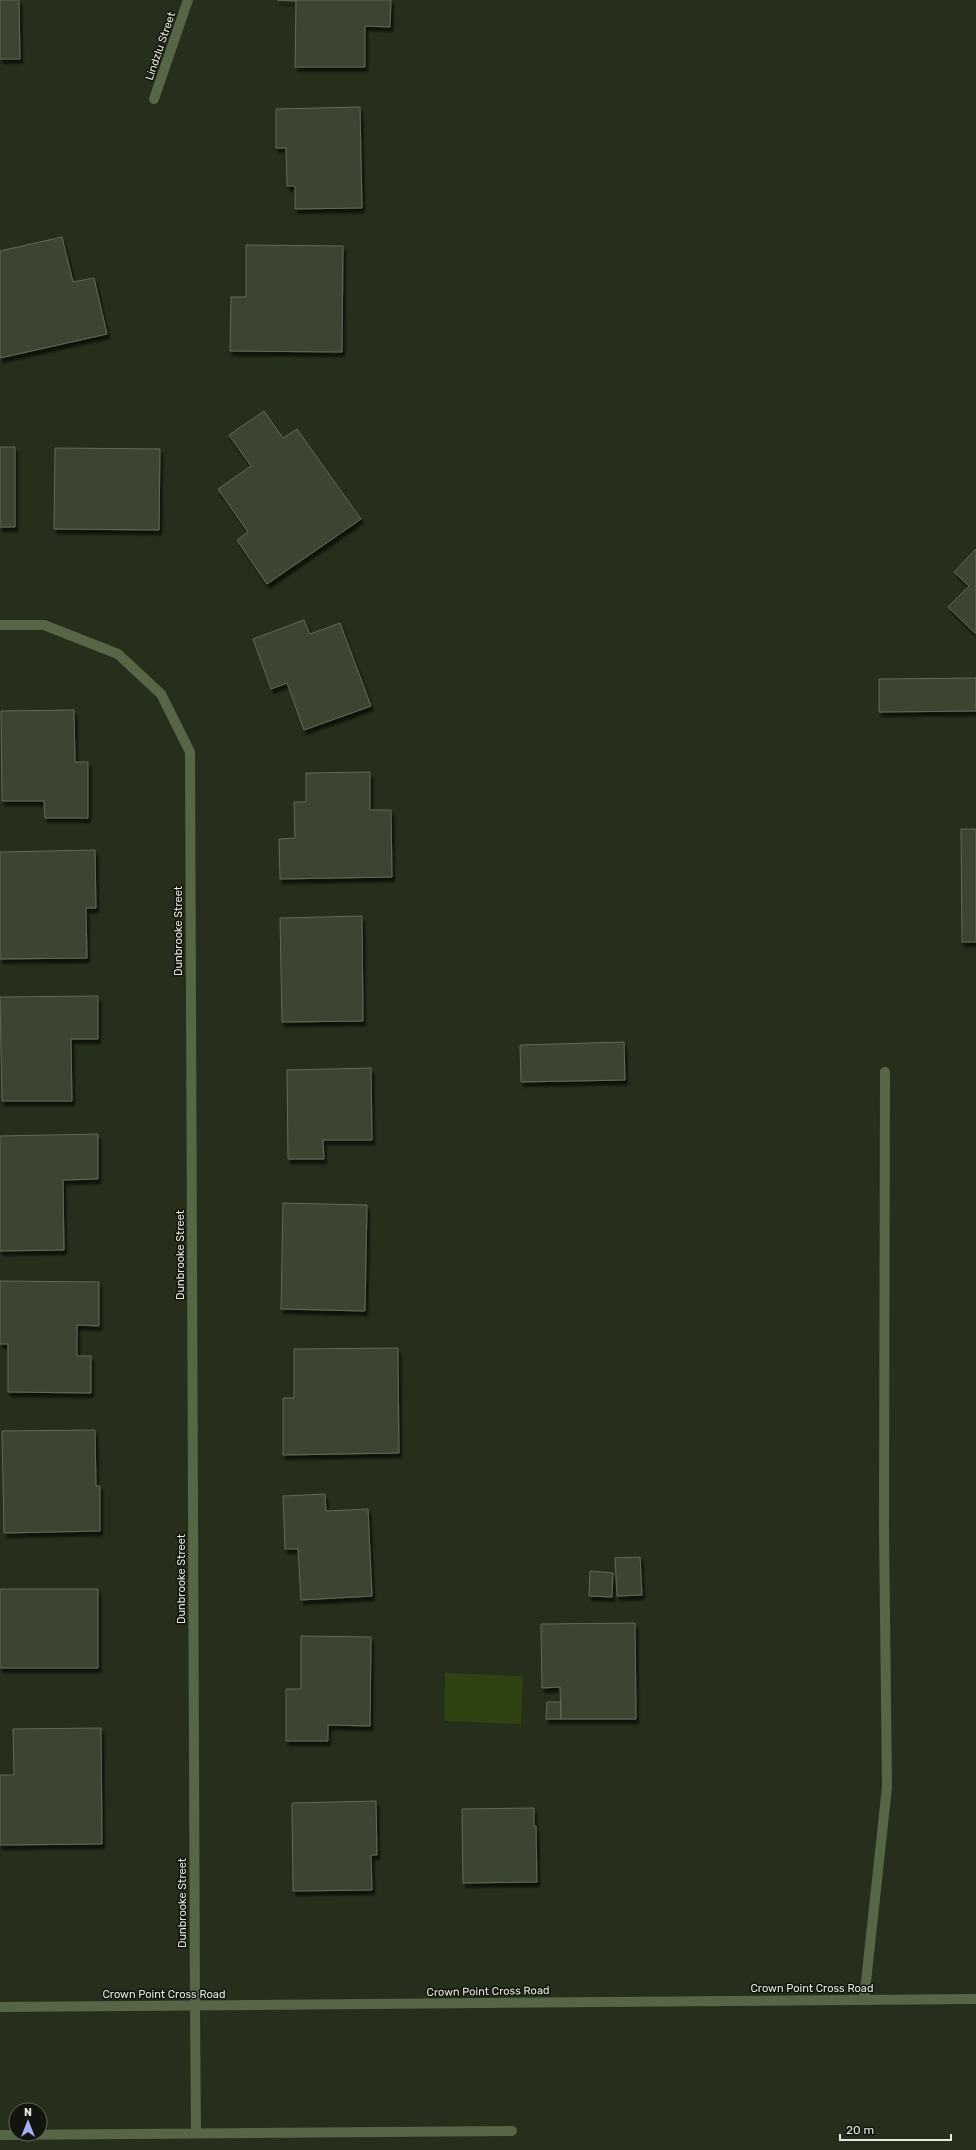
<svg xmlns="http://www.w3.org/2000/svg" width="976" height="2150" font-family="Rubik,sans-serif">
<defs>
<filter id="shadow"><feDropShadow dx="2.5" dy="4.5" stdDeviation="1" flood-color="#0009"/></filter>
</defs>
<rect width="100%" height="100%" fill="#252f1b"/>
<path fill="#2f4312" d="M 445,1673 L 523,1676 L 521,1724 L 444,1721 Z"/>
<path fill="#3b4531" stroke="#616b55" filter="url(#shadow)" d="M 0,0 L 19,0 L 20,59 L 0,59 Z
M 277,0 L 391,0 L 390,27 L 365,26 L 365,67 L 295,67 L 296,1 Z
M 360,107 L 362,208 L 295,209 L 295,186 L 287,186 L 286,148 L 276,148 L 276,109 Z
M 62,237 L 73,282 L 94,278 L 107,334 L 0,358 L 0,251 Z
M 246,245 L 343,246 L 342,352 L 230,351 L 231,297 L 246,297 Z
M 264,411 L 283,438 L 297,429 L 361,519 L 267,584 L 237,540 L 248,532 L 218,489 L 251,466 L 229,435 Z
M 0,447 L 15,447 L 15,527 L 0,527 Z
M 55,448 L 160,449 L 159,530 L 54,529 Z
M 976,549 L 976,634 L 948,607 L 969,586 L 954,572 Z
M 304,620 L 310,634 L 340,623 L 371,706 L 304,730 L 287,683 L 271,689 L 253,639 Z
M 976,678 L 976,711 L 879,712 L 879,679 Z
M 74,710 L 75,762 L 88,762 L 88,818 L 45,818 L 44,801 L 2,801 L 1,711 Z
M 370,772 L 370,810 L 391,810 L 392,877 L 280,879 L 279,839 L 295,838 L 294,802 L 306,802 L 306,773 Z
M 961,829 L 976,829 L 976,942 L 962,942 Z
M 95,850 L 96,908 L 86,908 L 87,958 L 0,959 L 0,852 Z
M 362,916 L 363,1021 L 282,1022 L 280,918 Z
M 98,996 L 98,1039 L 71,1039 L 72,1101 L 2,1101 L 0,997 Z
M 624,1042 L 625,1080 L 521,1082 L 520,1045 Z
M 371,1068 L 372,1140 L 323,1140 L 324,1159 L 288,1159 L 287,1070 Z
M 98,1134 L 98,1179 L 63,1180 L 64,1250 L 0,1251 L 0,1136 Z
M 283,1203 L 367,1205 L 365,1311 L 281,1309 Z
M 0,1281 L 99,1282 L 99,1326 L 77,1325 L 77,1356 L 91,1356 L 91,1393 L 8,1392 L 8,1344 L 0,1344 Z
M 398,1348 L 399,1453 L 283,1455 L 283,1398 L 294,1398 L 294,1349 Z
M 95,1430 L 96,1486 L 100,1486 L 100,1531 L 4,1533 L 2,1431 Z
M 325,1494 L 326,1511 L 368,1509 L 372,1596 L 301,1600 L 298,1549 L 285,1549 L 283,1496 Z
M 640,1557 L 642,1595 L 617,1596 L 615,1558 Z
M 590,1571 L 613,1573 L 612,1597 L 589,1596 Z
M 0,1589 L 98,1589 L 98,1668 L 0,1668 Z
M 635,1623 L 636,1719 L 561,1719 L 560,1687 L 542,1688 L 541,1624 Z
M 301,1636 L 371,1637 L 370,1726 L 328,1725 L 328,1741 L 286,1741 L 286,1689 L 301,1689 Z
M 547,1702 L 561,1702 L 561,1719 L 546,1719 Z
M 101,1728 L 102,1844 L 0,1845 L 0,1775 L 14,1775 L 13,1729 Z
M 376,1801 L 377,1855 L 371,1855 L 372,1890 L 293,1891 L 292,1803 Z
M 534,1808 L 534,1826 L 536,1826 L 537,1882 L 463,1883 L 462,1809 Z"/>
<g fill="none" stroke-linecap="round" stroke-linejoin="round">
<path stroke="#576646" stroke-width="10" d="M 864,2000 L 887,1787 L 884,1529 L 885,1072
M 195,2006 L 196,2133
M 0,2135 L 512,2131"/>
<path stroke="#576646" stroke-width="10" d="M 154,99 L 188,0
M 0,625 L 44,625 L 118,654 L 161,694 L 190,752 L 195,2006"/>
<path stroke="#576646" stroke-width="10" d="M 0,2007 L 976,1999"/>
</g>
<g text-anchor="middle" stroke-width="3" stroke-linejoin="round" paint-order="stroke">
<g font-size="11" fill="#e4eade" stroke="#11150d">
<text transform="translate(160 46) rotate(-71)" y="4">Lindzlu Street</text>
<text transform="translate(178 931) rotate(-90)" y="4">Dunbrooke Street</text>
<text transform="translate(180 1255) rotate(-90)" y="4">Dunbrooke Street</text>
<text transform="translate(181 1579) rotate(-90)" y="4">Dunbrooke Street</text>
<text transform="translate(182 1903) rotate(-90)" y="4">Dunbrooke Street</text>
<text x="812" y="1992">Crown Point Cross Road</text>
<text transform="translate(488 1991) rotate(-1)" y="4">Crown Point Cross Road</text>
<text x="164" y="1998">Crown Point Cross Road</text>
</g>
</g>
<g transform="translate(28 2122)"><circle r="19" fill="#11150d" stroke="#656a61"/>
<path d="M0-3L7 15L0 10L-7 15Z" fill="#a8b0fc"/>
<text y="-6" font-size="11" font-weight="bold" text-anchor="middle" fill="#e4eade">N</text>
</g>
<path d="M840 2134v6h111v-6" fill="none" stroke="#e4eade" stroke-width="2"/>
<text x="846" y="2134" font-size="12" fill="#e4eade" stroke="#11150d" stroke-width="3" paint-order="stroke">20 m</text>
</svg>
